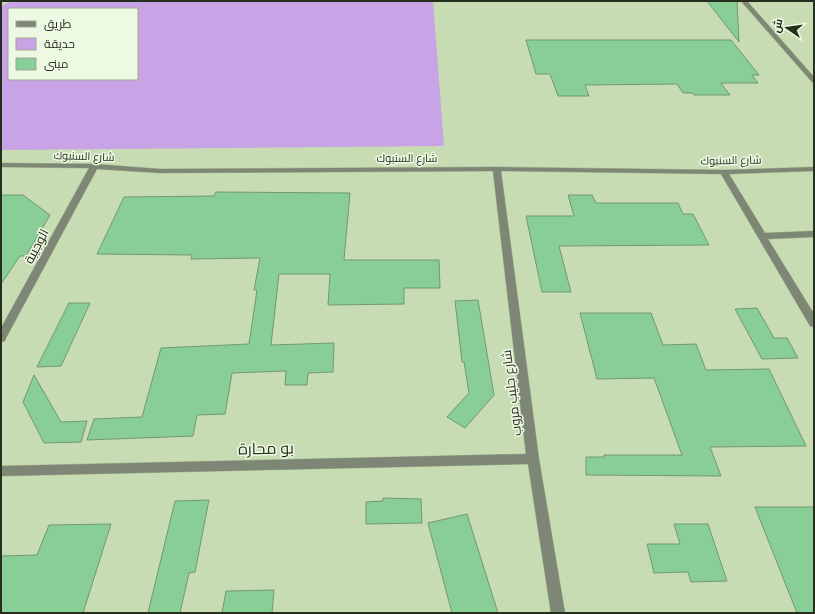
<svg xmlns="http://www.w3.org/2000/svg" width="815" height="614" font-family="'Times New Roman',Cairo,serif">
<rect width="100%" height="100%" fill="#c7dcb2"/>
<path fill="#c8a3e5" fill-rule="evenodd" d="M 12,1 L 433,1 L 444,146 L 1,150 L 1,6 ZM 9,9 L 137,9 L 137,79 L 9,79 Z"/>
<path fill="#88ce96" stroke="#729778" d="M 707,1 L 737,1 L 739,42 Z
M 526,40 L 731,40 L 759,75 L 752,75 L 758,83 L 721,83 L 730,95 L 694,95 L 693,93 L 683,93 L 677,84 L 585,85 L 589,96 L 558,96 L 550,74 L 536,74 Z
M 216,192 L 350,193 L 344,260 L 439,260 L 440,288 L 404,288 L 404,304 L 328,305 L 330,274 L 279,274 L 271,345 L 334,343 L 333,372 L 308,373 L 307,385 L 285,385 L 286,371 L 232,373 L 225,414 L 197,415 L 193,436 L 87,440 L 94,419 L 142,417 L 161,348 L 249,344 L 257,290 L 254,290 L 260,258 L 191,259 L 192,255 L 97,254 L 124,197 L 214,196 Z
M 1,195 L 23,195 L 50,215 L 26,256 L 20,256 L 1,284 Z
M 568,195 L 592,195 L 596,203 L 678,203 L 683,214 L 693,214 L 709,245 L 559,246 L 571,292 L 542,292 L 526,216 L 574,216 Z
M 478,300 L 494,395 L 465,428 L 447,417 L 469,393 L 464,362 L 462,362 L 455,301 Z
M 69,303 L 90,303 L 61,366 L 37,367 Z
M 757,308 L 774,338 L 787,338 L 798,358 L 762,359 L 735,309 Z
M 580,313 L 651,313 L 663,345 L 696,344 L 706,370 L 769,369 L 806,446 L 710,447 L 721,476 L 586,475 L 586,457 L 604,457 L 604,455 L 682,455 L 654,378 L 597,379 Z
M 34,375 L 61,422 L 87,421 L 81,442 L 44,443 L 23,402 Z
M 383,498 L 421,499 L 422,523 L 366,524 L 366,502 L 383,501 Z
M 209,500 L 195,572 L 189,573 L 180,613 L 148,613 L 175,501 Z
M 755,507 L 814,507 L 814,613 L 797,613 Z
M 467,514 L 498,613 L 452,613 L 428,523 Z
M 111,524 L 83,613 L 1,613 L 1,556 L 37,555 L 49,525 Z
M 674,524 L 708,524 L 727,581 L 691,582 L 688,572 L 654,573 L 647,544 L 680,544 Z
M 274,590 L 272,613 L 222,613 L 226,591 Z"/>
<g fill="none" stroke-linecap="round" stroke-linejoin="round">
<g stroke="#a7b994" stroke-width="1">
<path id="minor" d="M 741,1 L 747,1 L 814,77 L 814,83 L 812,82 Z
M 1,163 L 94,164 L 160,169 L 497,167 L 724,170 L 814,167 L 814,171 L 729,174 L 765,233 L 814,231 L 814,237 L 768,239 L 814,314 L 814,327 L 810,326 L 721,174 L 501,171 L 539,459 L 565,613 L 551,613 L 528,464 L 1,476 L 1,466 L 526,454 L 493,171 L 160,173 L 97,169 L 6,338 L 5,341 L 1,342 L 1,328 L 89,168 L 1,167 Z"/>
</g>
<use href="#minor" fill="#7e8775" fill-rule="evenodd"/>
</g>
<g text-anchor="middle" stroke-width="3" stroke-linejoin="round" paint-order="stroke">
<g font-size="11" fill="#262e1e" stroke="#eef9e4">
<text transform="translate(84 156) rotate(2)" y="4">شارع السنبوك</text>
<text x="407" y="162">شارع السنبوك</text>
<text transform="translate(731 160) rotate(-1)" y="4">شارع السنبوك</text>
</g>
<g font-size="13" fill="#262e1e" stroke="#eef9e4">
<text transform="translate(36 246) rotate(-62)" y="5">الوجيبة</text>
<text transform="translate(511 393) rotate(-97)" y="5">شارع جليب مروب</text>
</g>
<g font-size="16" fill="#262e1e" stroke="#eef9e4">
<text transform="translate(266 448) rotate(-1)" y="6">بو محارة</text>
</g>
</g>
<rect width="815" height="614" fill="none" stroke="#262e1e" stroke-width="4"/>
<rect x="8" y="8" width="130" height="72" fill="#eef9e4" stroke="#9ea895"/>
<rect x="16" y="21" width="20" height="6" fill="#7e8775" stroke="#9ea895"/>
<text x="44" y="28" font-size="12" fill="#262e1e">طريق</text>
<rect x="16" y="38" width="20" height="12" fill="#c8a3e5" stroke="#9ea895"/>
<text x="44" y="48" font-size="12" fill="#262e1e">حديقة</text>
<rect x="16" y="58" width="20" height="12" fill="#88ce96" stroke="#9ea895"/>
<text x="44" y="68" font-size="12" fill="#262e1e">مبنى</text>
<g transform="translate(787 28) rotate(283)" stroke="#eef9e4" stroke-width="3" paint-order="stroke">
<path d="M0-3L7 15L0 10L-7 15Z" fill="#262e1e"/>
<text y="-6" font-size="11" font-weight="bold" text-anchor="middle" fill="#262e1e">ش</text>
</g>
</svg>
